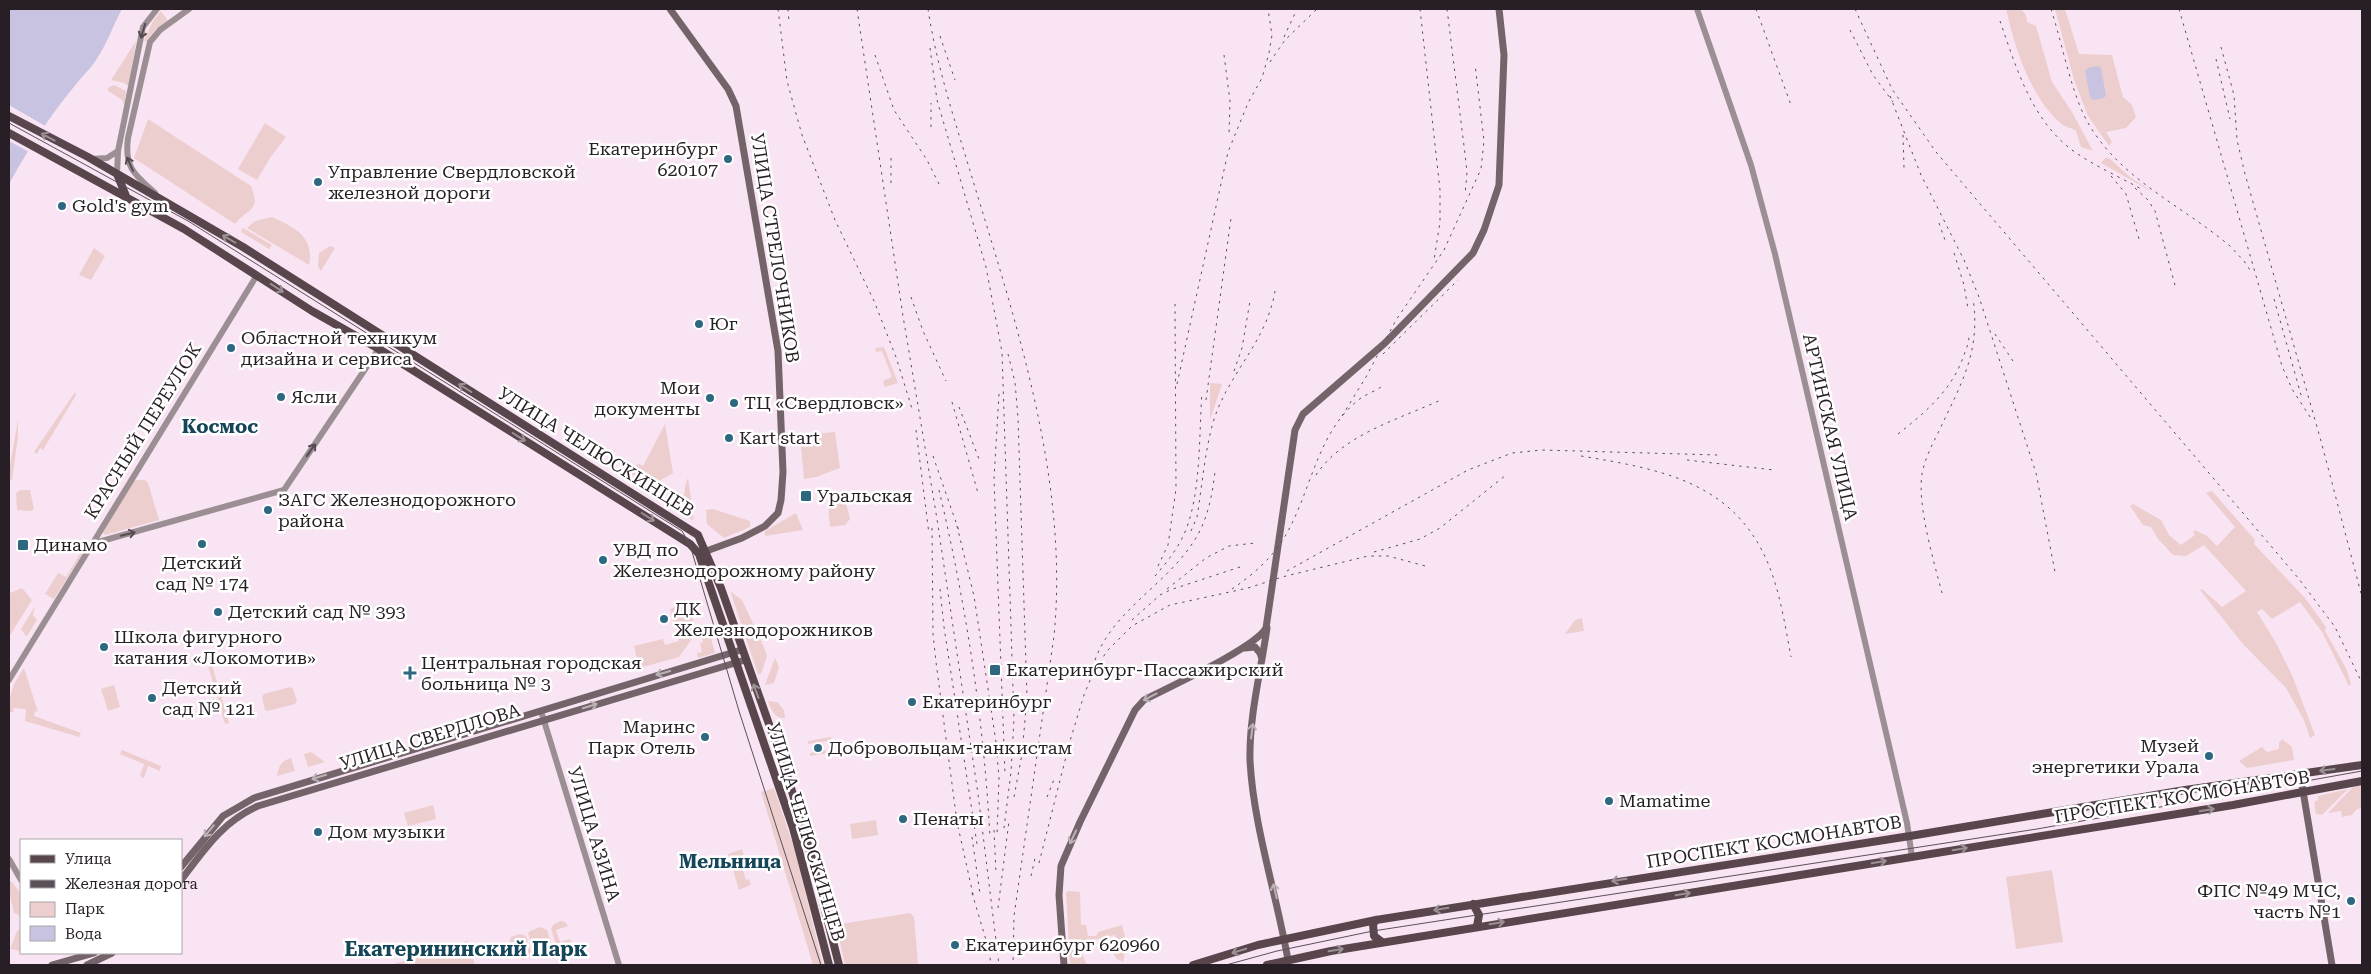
<svg xmlns="http://www.w3.org/2000/svg" width="2371" height="974" font-family="'Roboto Serif',serif">
<rect width="100%" height="100%" fill="#f9e4f4"/>
<path fill="#edcece" d="M 2006,9 L 2021,9 L 2026,15 L 2027,22 L 2036,26 L 2052,82 L 2072,112 L 2093,151 L 2081,147 L 2076,131 C 2070,127 2064,127 2059,122 C 2029,94 2015,48 2006,9 Z
M 2055,9 L 2065,9 L 2079,54 L 2112,55 L 2123,97 L 2132,105 L 2136,117 L 2126,128 L 2106,132 L 2112,142 L 2109,146 L 2088,116 L 2074,80 Z
M 161,11 L 168,21 L 156,29 L 146,42 L 144,40 L 153,21 Z
M 136,41 L 129,87 L 124,83 L 111,80 Z
M 114,85 L 126,91 L 125,106 L 122,100 L 107,90 L 109,87 Z
M 148,119 L 251,186 C 261,212 249,207 235,224 L 134,158 Z
M 265,123 L 286,137 L 270,158 L 257,180 L 238,169 Z
M 2105,158 L 2109,158 L 2130,177 L 2156,194 L 2101,163 Z
M 272,217 C 294,227 315,237 309,265 L 247,228 L 255,221 Z
M 243,228 L 272,245 L 269,249 L 241,232 Z
M 330,246 L 335,248 L 321,271 L 318,267 L 319,253 Z
M 94,248 L 105,256 L 91,280 L 79,275 Z
M 275,330 L 288,338 L 283,347 L 270,339 Z
M 884,347 L 898,383 L 885,387 L 883,381 L 892,377 L 882,351 L 876,352 L 875,348 Z
M 1210,383 L 1222,384 L 1210,420 Z
M 75,392 L 76,395 L 43,450 L 40,448 L 37,454 L 34,452 Z
M 18,420 L 18,437 L 12,480 L 9,479 L 9,471 Z
M 665,424 L 673,473 L 650,486 L 625,470 L 639,464 L 643,466 Z
M 835,432 L 840,468 L 816,477 L 804,479 L 800,435 Z
M 688,478 L 694,519 L 692,520 L 669,507 C 691,497 681,492 688,478 Z
M 136,480 L 145,480 L 148,483 L 159,520 L 105,535 L 102,531 L 132,483 Z
M 20,490 L 30,490 L 34,509 L 31,511 L 17,510 L 16,493 Z
M 2212,491 L 2255,540 L 2254,544 L 2305,598 L 2326,627 L 2325,631 L 2346,668 L 2351,684 L 2349,686 L 2322,632 L 2300,602 L 2272,619 L 2262,609 L 2257,612 L 2276,643 L 2292,675 L 2315,735 L 2310,738 L 2304,720 L 2286,688 L 2243,644 L 2200,590 L 2202,589 L 2222,607 L 2246,591 L 2204,545 L 2186,556 L 2173,555 L 2158,539 L 2151,527 L 2143,525 L 2130,506 L 2133,504 L 2161,520 L 2169,535 L 2181,545 L 2195,535 L 2193,532 L 2195,530 L 2207,536 L 2217,546 L 2235,527 L 2206,493 Z
M 846,503 L 850,519 L 845,525 L 830,527 L 828,505 Z
M 713,509 L 750,521 L 750,527 L 724,538 L 707,524 L 706,510 Z
M 796,513 L 803,530 L 765,536 L 765,531 Z
M 81,552 L 83,553 L 54,599 L 45,594 L 58,573 L 66,577 Z
M 22,588 L 32,600 L 9,637 L 9,591 L 10,593 Z
M 730,591 L 742,600 L 763,645 L 767,656 L 761,674 L 758,674 Z
M 687,603 L 697,632 L 679,657 L 639,668 L 634,646 L 663,639 L 665,645 L 679,641 L 670,609 Z
M 35,606 L 33,615 L 37,620 L 27,636 L 25,635 L 21,629 Z
M 1582,618 L 1584,631 L 1565,634 L 1575,620 Z
M 709,631 L 715,653 L 698,658 L 697,653 L 702,652 L 700,643 L 703,642 L 701,633 Z
M 210,658 L 229,723 L 225,724 L 206,659 Z
M 775,658 L 779,667 L 774,683 L 765,685 Z
M 24,668 L 38,712 L 35,711 L 34,716 L 81,733 L 79,737 L 25,721 L 26,709 L 14,708 L 13,712 L 9,712 C 9,693 13,684 24,668 Z
M 114,685 L 120,707 L 108,711 L 101,689 Z
M 290,687 L 293,689 L 297,701 L 295,704 L 268,711 L 265,710 L 262,697 L 264,694 Z
M 768,701 L 777,702 L 784,710 L 785,718 C 775,719 771,709 768,701 Z
M 831,737 L 834,752 L 810,756 L 810,753 L 829,750 L 828,741 L 808,744 L 808,741 Z
M 2282,739 L 2292,747 L 2294,760 L 2247,768 L 2239,761 L 2262,747 L 2267,752 L 2279,749 L 2279,743 Z
M 122,750 L 161,766 L 160,771 L 148,766 L 144,778 L 140,776 L 144,764 L 120,754 Z
M 311,752 L 325,762 L 308,767 L 304,754 Z
M 291,758 L 295,771 L 277,776 C 279,766 281,761 291,758 Z
M 2362,785 L 2362,808 L 2357,809 L 2352,815 L 2342,817 L 2341,811 L 2328,813 L 2353,787 Z
M 774,788 L 795,851 L 823,965 L 813,965 L 761,792 Z
M 2348,789 L 2322,815 L 2316,814 L 2314,802 L 2318,800 L 2318,796 Z
M 433,805 L 436,819 L 408,826 L 404,813 Z
M 876,820 L 878,835 L 852,839 L 850,824 Z
M 742,849 L 747,869 L 743,870 L 746,880 L 749,879 L 751,885 L 739,890 L 728,854 Z
M 2052,870 L 2063,942 L 2016,949 L 2006,877 Z
M 9,882 L 12,882 L 21,894 L 21,916 L 14,913 L 9,892 Z
M 1068,891 L 1080,892 L 1081,925 L 1086,925 L 1088,936 L 1096,936 L 1098,932 L 1122,925 L 1127,945 L 1123,962 L 1117,959 L 1109,947 L 1117,943 L 1115,935 L 1069,945 L 1066,893 Z
M 910,913 L 914,917 L 918,965 L 845,965 L 838,933 L 841,924 Z
M 561,921 L 565,922 L 568,926 L 556,930 L 560,942 L 570,939 L 571,941 L 568,946 L 559,948 L 556,945 L 551,928 L 554,924 Z
M 541,927 L 547,930 L 553,948 L 534,954 L 528,933 L 532,930 Z
M 21,929 L 21,951 L 10,949 L 17,931 Z
M 520,934 L 526,936 L 531,951 L 529,958 L 522,960 L 516,956 L 524,953 L 521,942 L 509,943 L 511,937 Z
M 468,941 L 475,965 L 391,965 L 467,941 Z
M 1085,947 L 1088,950 L 1082,954 L 1087,965 L 1070,965 L 1069,951 Z"/>
<path fill="#c7c3e0" d="M 9,9 L 122,9 C 112,27 105,50 91,67 C 59,102 32,142 9,184 Z
M 2098,66 L 2101,68 L 2106,96 L 2103,98 L 2093,100 L 2090,97 L 2085,71 L 2088,68 Z"/>
<path fill="#f9e4f4" d="M 9,105 L 47,127 L 29,152 L 9,141 Z"/>
<g fill="none" stroke-linecap="round" stroke-linejoin="round">
<path stroke="#9b8f93" stroke-width="6" d="M 1697,9 L 1751,165 L 1775,254 L 1907,823 L 1912,857
M 92,159 L 107,158 L 118,151
M 117,174 L 118,151 L 143,27 L 157,9
M 155,193 C 135,175 124,168 128,138 L 150,42 L 160,30 L 189,9
M 91,544 L 284,490 L 386,338
M 9,680 L 257,275
M 541,711 L 619,965
M 9,859 L 21,880"/>
<path stroke="#746469" stroke-width="7" d="M 670,9 L 728,89 L 736,106 L 778,351 L 783,472 L 781,500 L 778,513 L 765,526 L 742,538 L 701,553
M 1267,628 C 1261,671 1249,716 1250,760 C 1253,824 1277,896 1288,960
M 1245,648 L 1255,647 L 1260,653 L 1262,659
M 2300,773 L 2332,965
M 181,867 L 223,816 L 254,798 L 741,650
M 181,880 C 205,849 221,823 258,806 L 745,660
M 52,965 L 94,953
M 87,965 L 112,953
M 1064,965 L 1059,895 L 1061,866 L 1080,822 L 1135,710 L 1144,700 C 1169,687 1255,648 1266,628 L 1295,430 L 1303,414 L 1385,343 L 1473,253 L 1484,230 L 1499,185 L 1504,55 L 1499,9"/>
<path stroke="#58464c" stroke-width="8" d="M 9,116 L 88,157 L 243,247 L 698,535 L 721,588 L 788,778 L 811,855 L 839,965
M 9,133 L 184,229 L 312,311 L 379,349 L 690,544 L 699,554 L 704,569 L 793,828 L 829,965
M 117,174 L 126,196
M 1473,904 L 1479,915 L 1477,926
M 1376,920 L 1373,924 L 1374,936 L 1382,942
M 1193,965 L 1258,945 L 1376,920 L 1910,836 L 2185,790 L 2362,765
M 1267,965 L 1331,951 L 2233,805 L 2362,781"/>
<path stroke="#5b5058" stroke-width="1" d="M 9,123 L 188,221 L 682,531 L 690,545 L 739,711 L 821,965
M 1226,965 L 1277,951 L 1373,931 L 2037,829 L 2362,771"/>
<path stroke="#5b5058" stroke-width="1" stroke-dasharray="2.5 5" stroke-linecap="butt" d="M 778,9 L 787,81 L 802,135 L 835,220 L 874,301 L 896,357 L 913,412
M 788,9 L 789,23
M 857,9 L 903,316 L 937,519 L 978,794 L 999,965
M 928,9 C 937,69 957,127 974,184 C 1018,329 1069,483 1054,636 L 1014,916 L 1013,965
M 1420,9 L 1440,190 L 1440,222 L 1434,260
M 1447,9 L 1465,154 L 1467,172 L 1465,195
M 1756,9 L 1791,105
M 1855,9 L 1892,89 L 1936,152 L 2299,579 L 2335,627 L 2362,683
M 2051,9 C 2062,43 2068,78 2082,111 C 2111,175 2179,203 2230,246 L 2244,261 L 2252,273
M 2179,9 L 2282,366 L 2292,389 L 2312,420
M 2000,21 C 2016,67 2031,119 2072,150 C 2094,166 2120,177 2143,190
M 1850,30 L 1873,75 L 1893,102
M 940,36 L 955,80
M 1284,37 L 1297,9
M 2221,47 L 2234,95 L 2237,140 L 2245,174 L 2321,441 L 2362,597
M 930,48 L 937,100 L 986,267 L 1002,352 L 1014,719 L 1011,772 L 1004,828
M 875,55 L 894,110 L 927,160 L 939,184
M 1224,55 L 1230,101 L 1229,135
M 2216,59 L 2230,119
M 1270,62 L 1285,40 L 1317,9
M 1890,96 L 1921,175 L 1964,260 L 1979,297 L 2036,473 L 2055,572
M 931,127 L 931,103
M 1903,135 L 1904,168
M 891,158 L 891,188
M 2111,176 L 2126,194 L 2139,239
M 2135,188 L 2148,200 L 2155,211 L 2176,289
M 1939,223 L 1946,243
M 1954,253 L 1964,285 L 1968,309
M 911,297 L 923,331 L 946,381
M 2274,299 L 2301,395
M 1995,334 L 2013,361
M 1008,354 L 1015,382 L 1018,418 L 1027,697 L 1022,754 L 1014,797
M 1383,354 L 1458,280
M 1234,371 L 1242,348 L 1250,301
M 1177,384 L 1228,152 L 1248,103 L 1262,78 L 1269,53 L 1272,35 L 1268,9
M 999,394 L 994,479 L 1005,774
M 1206,400 L 1231,218
M 952,402 L 978,493
M 959,407 L 979,459
M 1342,416 L 1366,377 L 1396,320 L 1444,250 L 1481,169 L 1484,141 L 1475,64
M 916,430 L 929,534
M 1898,434 C 1926,412 1952,390 1964,355 C 1966,349 1969,343 1969,336
M 933,456 L 959,531
M 1581,456 C 1659,469 1732,481 1767,561 C 1780,591 1785,625 1791,657
M 1687,460 L 1774,470
M 1316,475 C 1343,434 1400,419 1443,399
M 939,490 C 966,604 984,721 990,838
M 957,526 L 974,596 L 996,742 L 999,778 L 997,835
M 932,528 L 933,634 L 936,662 L 957,822 L 974,899
M 1191,531 L 1197,517 C 1202,487 1206,438 1217,411 C 1234,368 1267,339 1275,291
M 1374,552 L 1420,539 L 1440,528 L 1506,475
M 1158,566 L 1168,545 L 1176,489 L 1175,304
M 1287,571 L 1468,470 L 1512,453 L 1542,450 L 1717,455
M 1155,576 C 1168,561 1180,546 1187,527 C 1201,488 1199,434 1202,392
M 940,589 L 944,627 L 977,844
M 1167,589 L 1206,558 L 1229,546 L 1255,543
M 1232,589 C 1251,576 1269,561 1282,541 C 1311,497 1315,432 1361,398 C 1367,394 1375,391 1381,387
M 1942,593 C 1934,562 1917,505 1922,474 C 1925,458 1932,445 1939,431 C 1961,384 1981,352 1973,298
M 1132,620 L 1160,595 L 1170,590 L 1243,566
M 1095,660 C 1113,611 1164,586 1192,544 C 1207,523 1212,497 1215,472
M 1047,797 L 1055,777
M 994,830 L 996,873
M 972,837 L 980,894
M 1039,863 L 1070,741 L 1084,695 L 1093,673 L 1107,651 L 1132,626 L 1170,605 L 1248,588 L 1282,577 L 1368,556 L 1388,556 L 1429,567
M 1031,876 L 1036,854
M 972,893 L 989,950
M 998,908 L 1009,821
M 988,943 L 991,965"/>
</g>
<defs><path id="oneway-shaft" d="M-6 0H5M1.5-3L5.5 0L1.5 3" fill="none" stroke-width="1.6" stroke-linecap="round" stroke-linejoin="round" transform="scale(1.25)"/></defs>
<g stroke="#554c51">
<use href="#oneway-shaft" transform="translate(143 31) rotate(107)"/>
<use href="#oneway-shaft" transform="translate(130 164) rotate(-114)"/>
<use href="#oneway-shaft" transform="translate(311 450) rotate(-55)"/>
<use href="#oneway-shaft" transform="translate(128 534) rotate(-14)"/>
</g>
<g stroke="#9b9094">
<use href="#oneway-shaft" transform="translate(48 137) rotate(-152)"/>
<use href="#oneway-shaft" transform="translate(229 239) rotate(-150)"/>
<use href="#oneway-shaft" transform="translate(277 288) rotate(33)"/>
<use href="#oneway-shaft" transform="translate(465 388) rotate(-148)"/>
<use href="#oneway-shaft" transform="translate(519 437) rotate(32)"/>
<use href="#oneway-shaft" transform="translate(648 517) rotate(32)"/>
<use href="#oneway-shaft" transform="translate(756 691) rotate(-110)"/>
<use href="#oneway-shaft" transform="translate(2327 770) rotate(173)"/>
<use href="#oneway-shaft" transform="translate(2207 810) rotate(-9)"/>
<use href="#oneway-shaft" transform="translate(1960 849) rotate(-9)"/>
<use href="#oneway-shaft" transform="translate(1879 862) rotate(-9)"/>
<use href="#oneway-shaft" transform="translate(1619 880) rotate(171)"/>
<use href="#oneway-shaft" transform="translate(1683 894) rotate(-9)"/>
<use href="#oneway-shaft" transform="translate(1441 909) rotate(171)"/>
<use href="#oneway-shaft" transform="translate(1497 923) rotate(-9)"/>
<use href="#oneway-shaft" transform="translate(1336 950) rotate(-10)"/>
<use href="#oneway-shaft" transform="translate(1239 951) rotate(163)"/>
</g>
<g stroke="#bab2b4">
<use href="#oneway-shaft" transform="translate(663 673) rotate(164)"/>
<use href="#oneway-shaft" transform="translate(1150 697) rotate(152)"/>
<use href="#oneway-shaft" transform="translate(590 706) rotate(-17)"/>
<use href="#oneway-shaft" transform="translate(1252 731) rotate(-83)"/>
<use href="#oneway-shaft" transform="translate(319 777) rotate(163)"/>
<use href="#oneway-shaft" transform="translate(209 831) rotate(130)"/>
<use href="#oneway-shaft" transform="translate(1073 837) rotate(115)"/>
<use href="#oneway-shaft" transform="translate(1275 891) rotate(-103)"/>
</g>
<g fill="#2d6780" stroke="#fff" stroke-width="2">
<circle cx="728" cy="159" r="5"/>
<circle cx="318" cy="182" r="5"/>
<circle cx="62" cy="206" r="5"/>
<circle cx="699" cy="324" r="5"/>
<circle cx="231" cy="348" r="5"/>
<circle cx="281" cy="397" r="5"/>
<circle cx="710" cy="398" r="5"/>
<circle cx="734" cy="403" r="5"/>
<circle cx="729" cy="438" r="5"/>
<rect x="800" y="490" width="12" height="12" rx="2.5"/>
<circle cx="268" cy="510" r="5"/>
<circle cx="202" cy="544" r="5"/>
<rect x="17" y="539" width="12" height="12" rx="2.5"/>
<circle cx="603" cy="560" r="5"/>
<circle cx="218" cy="612" r="5"/>
<circle cx="664" cy="619" r="5"/>
<circle cx="104" cy="647" r="5"/>
<rect x="989" y="664" width="12" height="12" rx="2.5"/>
<path d="M407.5 665.5h5v5h5v5h-5v5h-5v-5h-5v-5h5z"/>
<circle cx="152" cy="698" r="5"/>
<circle cx="912" cy="702" r="5"/>
<circle cx="705" cy="737" r="5"/>
<circle cx="818" cy="748" r="5"/>
<circle cx="2209" cy="756" r="5"/>
<circle cx="1609" cy="801" r="5"/>
<circle cx="903" cy="819" r="5"/>
<circle cx="318" cy="832" r="5"/>
<circle cx="2351" cy="901" r="5"/>
<circle cx="955" cy="945" r="5"/>
</g>
<g text-anchor="middle" stroke-width="5" stroke-linejoin="round" paint-order="stroke">
<g font-size="18" fill="#271f25" stroke="#fff" text-anchor="start">
<text x="718" y="155" text-anchor="end">Екатеринбург<tspan x="718" dy="21">620107</tspan></text>
<text x="328" y="178">Управление Свердловской<tspan x="328" dy="21">железной дороги</tspan></text>
<text x="72" y="212">Gold's gym</text>
<text x="709" y="330">Юг</text>
<text x="241" y="344">Областной техникум<tspan x="241" dy="21">дизайна и сервиса</tspan></text>
<text x="700" y="394" text-anchor="end">Мои<tspan x="700" dy="21">документы</tspan></text>
<text x="291" y="403">Ясли</text>
<text x="744" y="409">ТЦ «Свердловск»</text>
<text x="739" y="444">Kart start</text>
<text x="817" y="502">Уральская</text>
<text x="278" y="506">ЗАГС Железнодорожного<tspan x="278" dy="21">района</tspan></text>
<text x="34" y="551">Динамо</text>
<text x="613" y="556">УВД по<tspan x="613" dy="21">Железнодорожному району</tspan></text>
<text x="202" y="569" text-anchor="middle">Детский<tspan x="202" dy="21">сад № 174</tspan></text>
<text x="674" y="615">ДК<tspan x="674" dy="21">Железнодорожников</tspan></text>
<text x="228" y="618">Детский сад № 393</text>
<text x="114" y="643">Школа фигурного<tspan x="114" dy="21">катания «Локомотив»</tspan></text>
<text x="421" y="669">Центральная городская<tspan x="421" dy="21">больница № 3</tspan></text>
<text x="1006" y="676">Екатеринбург-Пассажирский</text>
<text x="162" y="694">Детский<tspan x="162" dy="21">сад № 121</tspan></text>
<text x="922" y="708">Екатеринбург</text>
<text x="695" y="733" text-anchor="end">Маринс<tspan x="695" dy="21">Парк Отель</tspan></text>
<text x="2199" y="752" text-anchor="end">Музей<tspan x="2199" dy="21">энергетики Урала</tspan></text>
<text x="828" y="754">Добровольцам-танкистам</text>
<text x="1619" y="807">Mamatime</text>
<text x="913" y="825">Пенаты</text>
<text x="328" y="838">Дом музыки</text>
<text x="2341" y="897" text-anchor="end">ФПС №49 МЧС,<tspan x="2341" dy="21">часть №1</tspan></text>
<text x="965" y="951">Екатеринбург 620960</text>
</g>
<g font-size="18" fill="#271f25" stroke="#fff">
<text transform="translate(775 248) rotate(81)" y="6">УЛИЦА СТРЕЛОЧНИКОВ</text>
<text transform="translate(1830 427) rotate(77)" y="6">АРТИНСКАЯ УЛИЦА</text>
<text transform="translate(143 431) rotate(-58)" y="6">КРАСНЫЙ ПЕРЕУЛОК</text>
<text transform="translate(596 452) rotate(32)" y="6">УЛИЦА ЧЕЛЮСКИНЦЕВ</text>
<text transform="translate(430 737) rotate(-17)" y="6">УЛИЦА СВЕРДЛОВА</text>
<text transform="translate(2182 797) rotate(-9)" y="6">ПРОСПЕКТ КОСМОНАВТОВ</text>
<text transform="translate(806 832) rotate(73)" y="6">УЛИЦА ЧЕЛЮСКИНЦЕВ</text>
<text transform="translate(594 834) rotate(73)" y="6">УЛИЦА АЗИНА</text>
<text transform="translate(1774 842) rotate(-9)" y="6">ПРОСПЕКТ КОСМОНАВТОВ</text>
</g>
<g font-size="19" font-weight="bold" fill="#154558" stroke="#fff">
<text x="220" y="433">Космос</text>
<text x="730" y="868">Мельница</text>
</g>
<g font-size="20" font-weight="bold" fill="#154558" stroke="#fff">
<text x="466" y="956">Екатерининский Парк</text>
</g>
</g>
<rect width="2371" height="974" fill="none" stroke="#271f25" stroke-width="20"/>
<rect x="20" y="839" width="162" height="115" fill="#ffffff" stroke="#a9a5a8"/>
<rect x="30" y="855" width="25" height="8" fill="#58464c" stroke="#a9a5a8"/>
<text x="65" y="864" font-size="15" fill="#271f25">Улица</text>
<rect x="30" y="880" width="25" height="8" fill="#5b5058" stroke="#a9a5a8"/>
<text x="65" y="889" font-size="15" fill="#271f25">Железная дорога</text>
<rect x="30" y="902" width="25" height="15" fill="#edcece" stroke="#a9a5a8"/>
<text x="65" y="914" font-size="15" fill="#271f25">Парк</text>
<rect x="30" y="926" width="25" height="15" fill="#c7c3e0" stroke="#a9a5a8"/>
<text x="65" y="939" font-size="15" fill="#271f25">Вода</text>
</svg>
